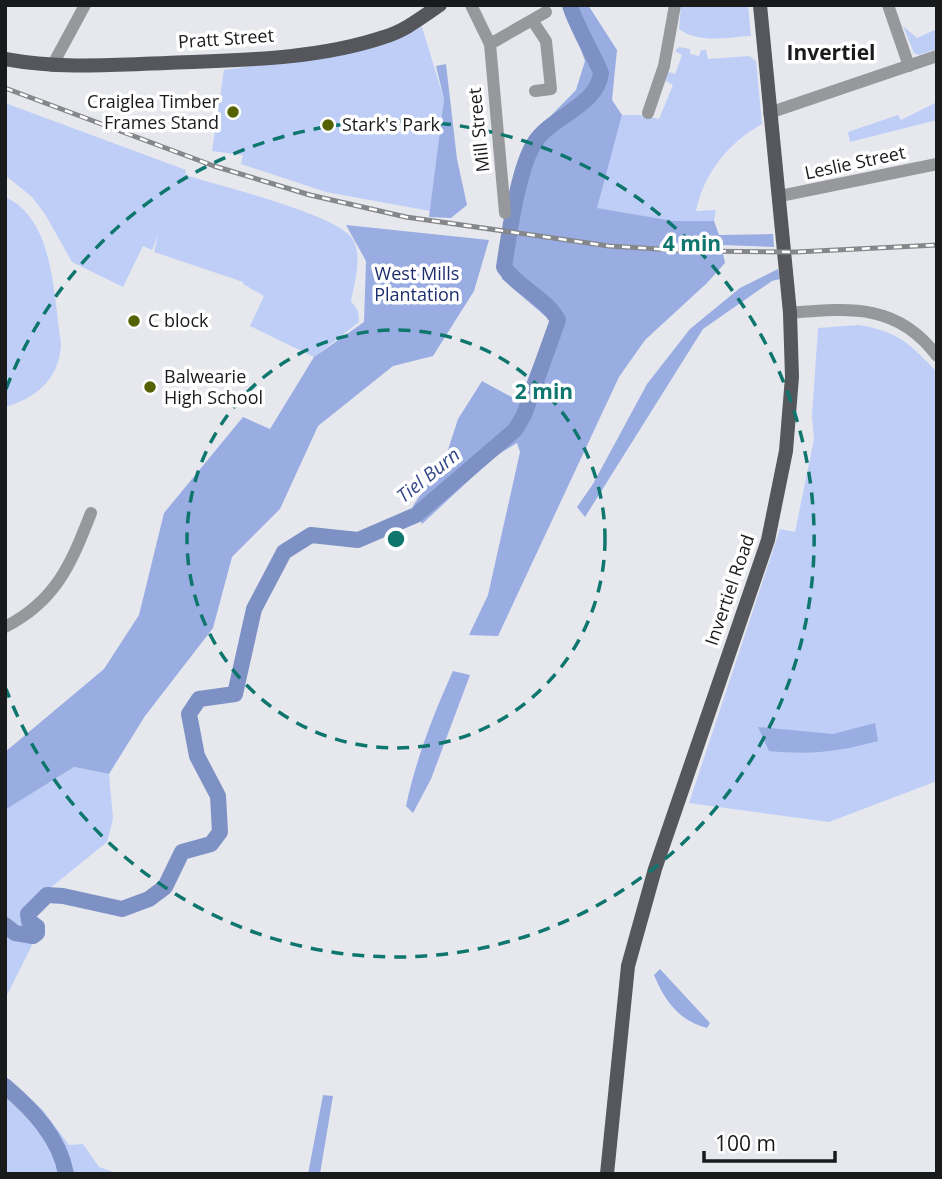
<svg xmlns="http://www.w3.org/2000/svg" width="942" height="1179" font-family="'Open Sans',sans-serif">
<rect width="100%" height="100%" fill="#e6e8ee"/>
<path fill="#becef7" d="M 681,5 L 748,5 L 751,36 C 728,37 699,44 679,29 Z
M 903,26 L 917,38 L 937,29 L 937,49 L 919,55 L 914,53 Z
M 422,27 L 444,99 L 430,211 L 326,192 L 241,164 L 243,155 L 212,151 L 224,70 L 363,50 Z
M 679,47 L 690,49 L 690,54 L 699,56 L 701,50 L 706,50 L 708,59 L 749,56 L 756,61 L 762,124 C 728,143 704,173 696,211 L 716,210 L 714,221 L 674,221 L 596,208 L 622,115 L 640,115 L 659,119 L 673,85 L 663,79 L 666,71 L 675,74 L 682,55 L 675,51 Z
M 937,102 L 937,120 L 850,142 L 848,132 L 898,115 L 901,120 Z
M 5,103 L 186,170 L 185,175 C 220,186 332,213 351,237 C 364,253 354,284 351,301 L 358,311 L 359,322 L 314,357 L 250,326 L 264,296 L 243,284 L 243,282 L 154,252 L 158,235 L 152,250 L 143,246 L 123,287 L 72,262 L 45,214 L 32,197 L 5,175 Z
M 5,197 C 55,219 53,296 61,343 C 60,378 37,398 5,407 Z
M 859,325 C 899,332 909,343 937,372 L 937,781 L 829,822 L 689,803 L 780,529 L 795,532 L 814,439 L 812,416 L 818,328 Z
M 74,767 L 109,774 L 113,819 L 107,842 L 44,893 L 37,913 L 37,935 L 5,999 L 5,810 Z
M 5,1076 L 42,1109 L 69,1145 L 83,1144 L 99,1167 L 119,1174 L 5,1174 Z"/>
<path fill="#99ade3" d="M 565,5 L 588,5 L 617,50 L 612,100 L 622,115 L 597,208 L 674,221 L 714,221 L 719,235 L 773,234 L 774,247 L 721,245 L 725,263 L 707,283 L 645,340 L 619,377 L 498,636 L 469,635 L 488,595 L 520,452 L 517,443 L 494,457 L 422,524 L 413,506 L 446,456 L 458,419 L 482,381 L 519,401 L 551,321 L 502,279 L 502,266 L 522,158 L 534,133 L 576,90 L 585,61 Z
M 446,64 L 457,159 L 467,205 L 451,218 L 429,217 L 444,99 L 436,66 Z
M 346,225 L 489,240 L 474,291 L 433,356 L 393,366 L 318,426 L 280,509 L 232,557 L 213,628 L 145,716 L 109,774 L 74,767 L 5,810 L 5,752 L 104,669 L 139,615 L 164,513 L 243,417 L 270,429 L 314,357 L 364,322 L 366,261 Z
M 778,269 L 780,279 L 772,281 L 703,329 L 585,517 L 577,507 L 593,484 L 647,384 L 690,329 L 740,288 Z
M 453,671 L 470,675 L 431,779 L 413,813 L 406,806 C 416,759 433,715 453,671 Z
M 875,723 L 878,741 C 837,752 811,755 769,751 L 758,727 L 833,734 Z
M 660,969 L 710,1023 L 707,1028 C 679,1021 665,1001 654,975 Z
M 323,1095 L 333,1096 L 320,1174 L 308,1174 Z"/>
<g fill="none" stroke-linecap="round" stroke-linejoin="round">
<path stroke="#7e91c5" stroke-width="16" d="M 5,925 L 15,933 L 33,936 L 37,933 L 37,927 L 29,921 L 28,914 L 47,895 L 63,896 L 122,909 L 149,899 L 165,887 L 182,852 L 211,844 L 220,832 L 218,796 L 197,756 L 189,714 L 199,699 L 235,694 L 254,609 L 284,552 L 311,535 L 358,540 L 416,515 L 515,430 L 524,415 L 558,320 C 545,297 518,288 504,267 C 509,235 518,168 535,142 C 551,117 598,105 601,73 C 601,69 573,20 570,5
M 5,1086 C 32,1109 60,1138 66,1174"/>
<path stroke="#97989b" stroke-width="12" d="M 471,5 L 490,44 L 505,213
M 888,5 L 909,66
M 532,20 L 546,41 L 551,89 L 535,91
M 490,44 L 546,12
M 52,66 L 85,5
M 648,113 L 664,66 L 675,5
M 769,113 L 937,56
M 780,196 L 937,164
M 790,313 C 850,308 898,303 937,356
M 5,627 C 56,601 71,564 91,513"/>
<path stroke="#55575c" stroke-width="14" d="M 5,59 C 59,69 112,65 166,63 C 237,60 316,60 384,37 C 405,31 422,17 440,5
M 607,1174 L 628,966 L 655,869 L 768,540 L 786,451 L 792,377 L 790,313 L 760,5"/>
<g stroke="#85878b" stroke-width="5">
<path id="rail" d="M 5,88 L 214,166 L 310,195 L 406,217 L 609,246 L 691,251 L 796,252 L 937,245"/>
</g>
<use href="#rail" stroke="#fff" stroke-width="2.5" stroke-dasharray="8" stroke-linecap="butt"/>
</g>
<g fill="none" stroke="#0f766e" stroke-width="3.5" stroke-dasharray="12 9">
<circle cx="396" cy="539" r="209"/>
<path d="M6 389A418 418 0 1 1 6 689"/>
</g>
<g fill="#546203" stroke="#fff" stroke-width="2.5">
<circle cx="233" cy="112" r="7"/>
<circle cx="328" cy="125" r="7"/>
<circle cx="134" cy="321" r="7"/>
<circle cx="150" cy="387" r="7"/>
</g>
<g text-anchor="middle" stroke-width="7" stroke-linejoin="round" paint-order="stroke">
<g font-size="18" fill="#191a1c" stroke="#fff">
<text transform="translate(226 39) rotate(-4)" y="6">Pratt Street</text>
<text transform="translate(479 130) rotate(-96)" y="6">Mill Street</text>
<text transform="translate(855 163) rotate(-12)" y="6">Leslie Street</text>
<text transform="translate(730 590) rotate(-71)" y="6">Invertiel Road</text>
</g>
<g font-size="18" fill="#191a1c" stroke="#fff" text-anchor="start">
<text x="219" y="108" text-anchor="end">Craiglea Timber<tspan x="219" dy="21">Frames Stand</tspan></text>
<text x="342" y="131">Stark's Park</text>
<text x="148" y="327">C block</text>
<text x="164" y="383">Balwearie<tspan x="164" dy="21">High School</tspan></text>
</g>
<g font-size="18" fill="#1e2e6d" stroke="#fff">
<text x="417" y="280">West Mills<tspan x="417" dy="21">Plantation</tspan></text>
</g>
<g font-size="19" font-style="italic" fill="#35498a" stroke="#fff">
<text transform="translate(428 475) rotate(-39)" y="7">Tiel Burn</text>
</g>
<g font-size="21" font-weight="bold" fill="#191a1c" stroke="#fff">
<text x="831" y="60">Invertiel</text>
</g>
</g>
<circle cx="396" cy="539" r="10" fill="#0f766e" stroke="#fff" stroke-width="3.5"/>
<g font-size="21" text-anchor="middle" font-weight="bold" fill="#0f766e" stroke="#fff" stroke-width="7" stroke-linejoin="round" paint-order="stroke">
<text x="692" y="251">4 min</text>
<text x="544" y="399">2 min</text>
</g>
<rect width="942" height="1179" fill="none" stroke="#191a1c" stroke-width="14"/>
<path d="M704 1151v10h131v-10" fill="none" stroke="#191a1c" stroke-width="3.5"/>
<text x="715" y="1151" font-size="21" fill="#191a1c" stroke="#ffffff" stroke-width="5" paint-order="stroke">100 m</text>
</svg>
